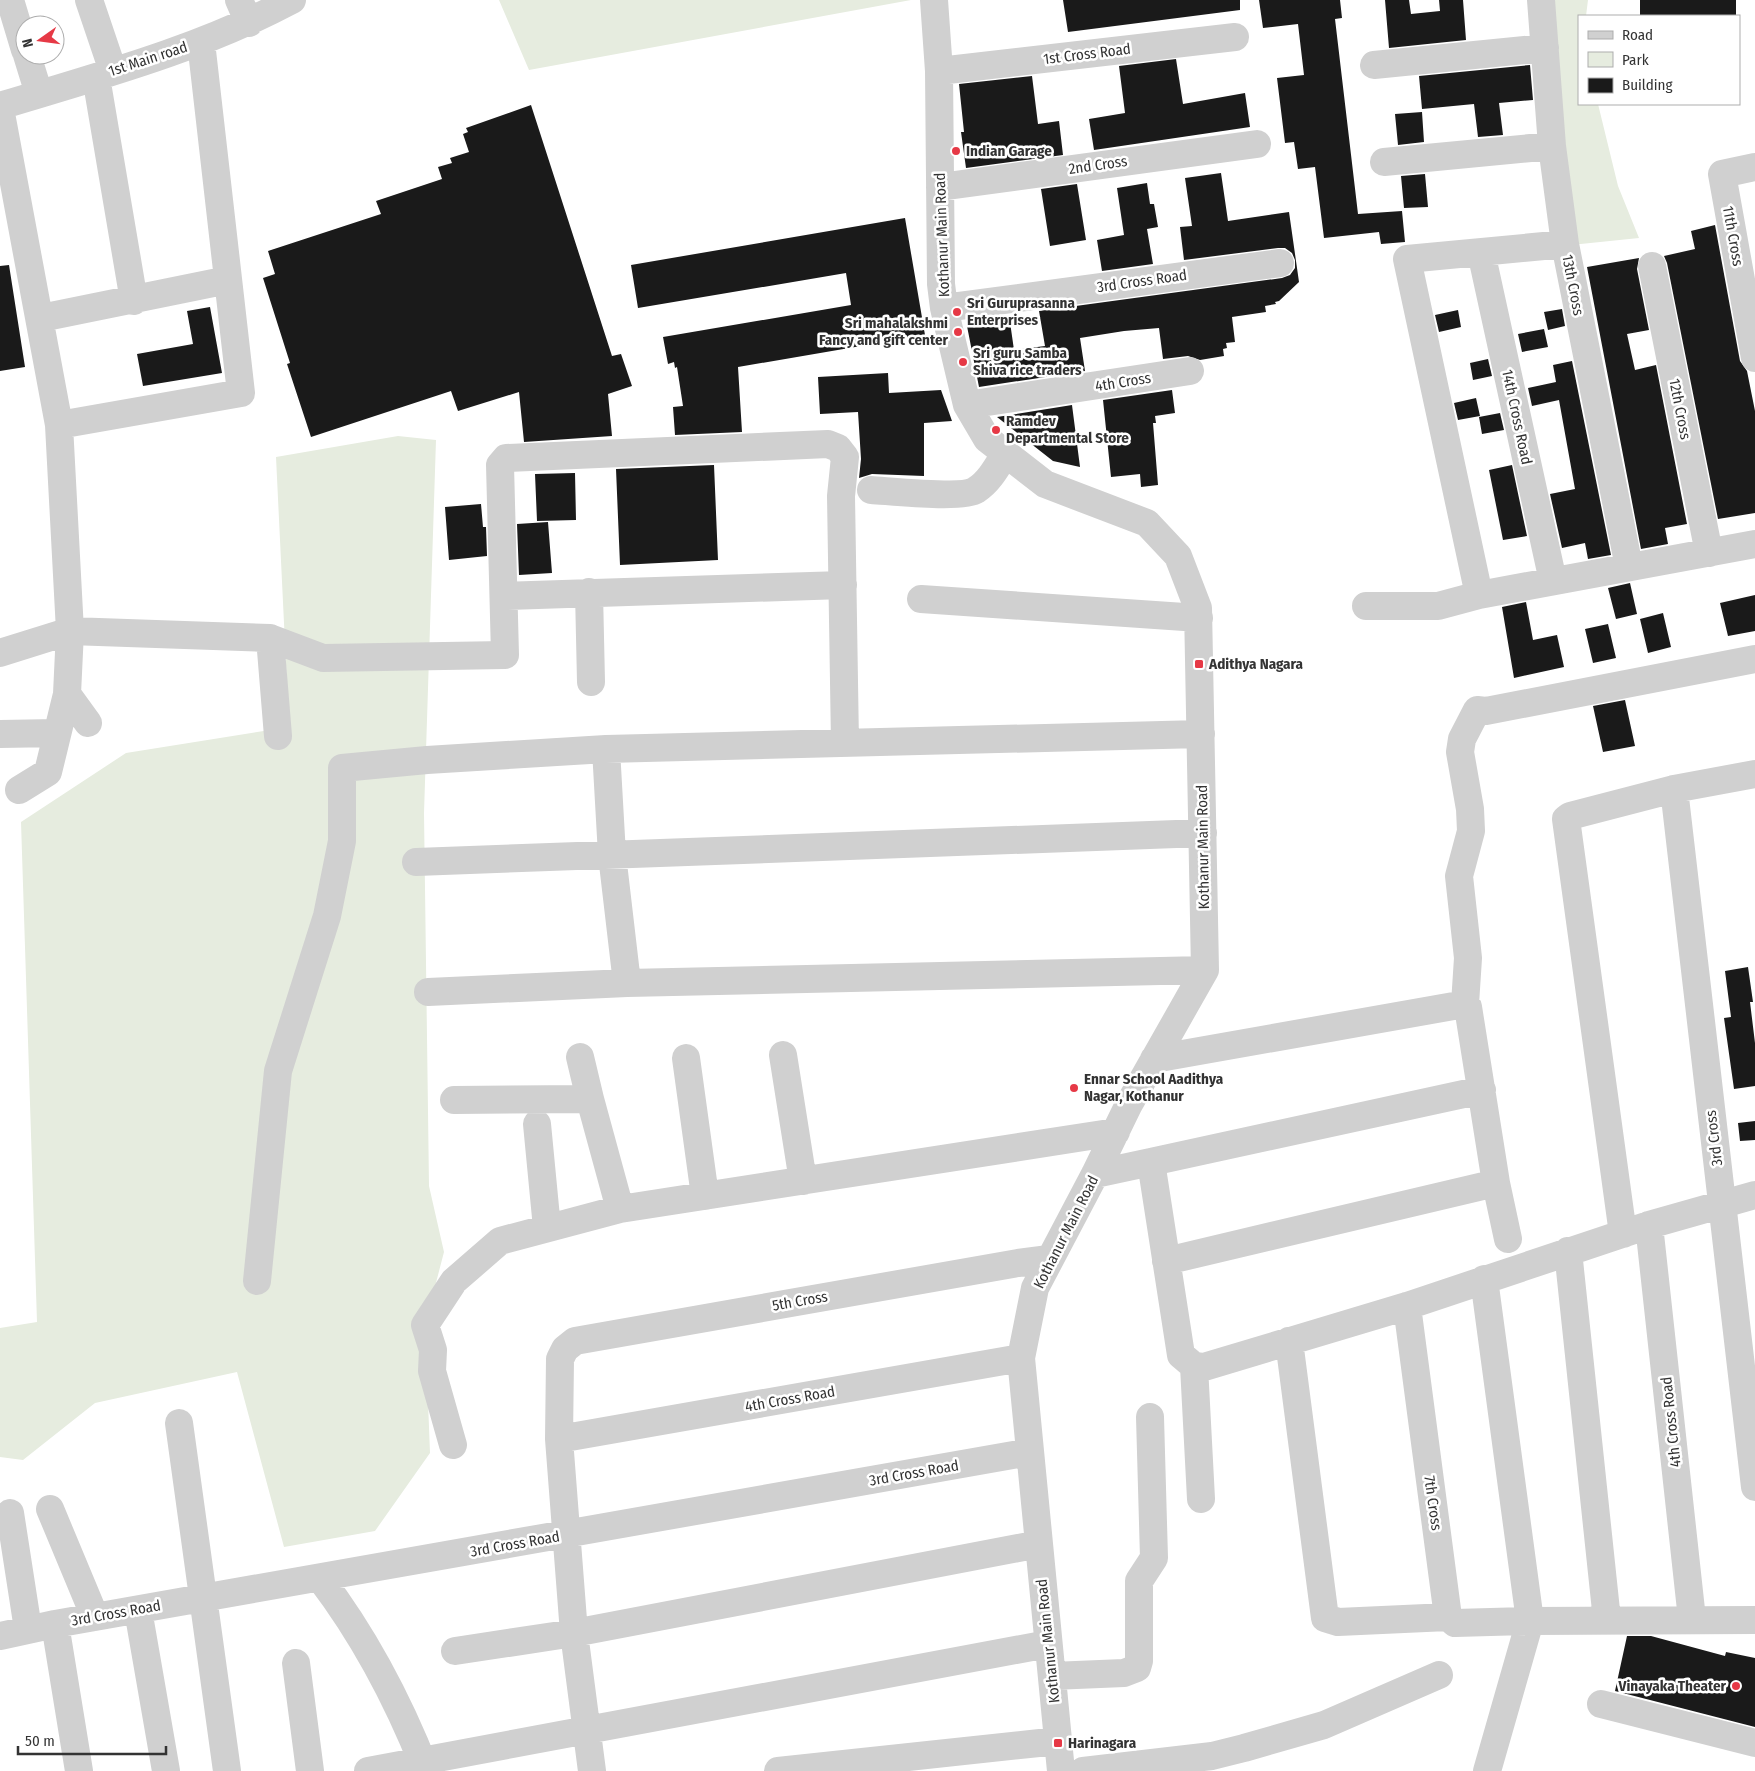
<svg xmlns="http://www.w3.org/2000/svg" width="1755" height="1771" font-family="'Fira Sans Condensed',sans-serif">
<rect width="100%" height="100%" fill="#fff"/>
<path fill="#e6ecdf" d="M 499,0 L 911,0 L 529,70 Z
M 1550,0 L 1588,0 L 1586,16 L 1579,16 L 1579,104 L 1598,104 L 1618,186 L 1639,238 L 1571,245 Z
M 398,436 L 436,440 L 424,813 L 429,1186 L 444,1252 L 425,1325 L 430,1453 L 375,1531 L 284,1547 L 237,1372 L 95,1403 L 23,1460 L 0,1457 L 0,1328 L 37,1322 L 21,822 L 126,753 L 289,727 L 276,457 Z"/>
<path fill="#1a1a1a" d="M 1063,0 L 1240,0 L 1240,10 L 1068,32 Z
M 1259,0 L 1340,0 L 1342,18 L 1335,19 L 1358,214 L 1402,211 L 1405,242 L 1381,244 L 1379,232 L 1324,238 L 1315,167 L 1298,169 L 1294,142 L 1285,143 L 1277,78 L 1304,75 L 1298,24 L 1263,28 Z
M 1385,0 L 1409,0 L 1411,14 L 1440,11 L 1439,0 L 1463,0 L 1466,40 L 1389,48 Z
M 1640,0 L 1736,0 L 1736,16 L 1640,16 Z
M 1176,59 L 1183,104 L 1245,93 L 1250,127 L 1094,150 L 1089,119 L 1125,113 L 1119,66 Z
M 1530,65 L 1533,100 L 1499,103 L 1503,135 L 1478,137 L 1474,104 L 1422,109 L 1419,76 Z
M 1032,76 L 1038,124 L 1059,121 L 1063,155 L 966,168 L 961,132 L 964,132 L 959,84 Z
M 531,105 L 612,356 L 621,354 L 632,386 L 608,394 L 612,436 L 524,442 L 519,392 L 458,411 L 451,391 L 311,437 L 287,364 L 290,363 L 263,278 L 275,274 L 268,251 L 381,214 L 376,201 L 442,179 L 438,167 L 452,163 L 450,158 L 469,152 L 463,134 L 468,132 L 466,128 Z
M 1422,112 L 1424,142 L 1398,145 L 1395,114 Z
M 1221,173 L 1228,221 L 1289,212 L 1299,282 L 1279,301 L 1275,302 L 1276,304 L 1265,306 L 1266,312 L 1232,317 L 1235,342 L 1226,343 L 1227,348 L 1223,349 L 1224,356 L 1200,360 L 1188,356 L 1163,359 L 1159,328 L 1124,331 L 1080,338 L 1085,371 L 979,387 L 966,321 L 1009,315 L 1014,350 L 1045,346 L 1039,311 L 1282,278 L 1290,275 L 1295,268 L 1295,260 L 1292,253 L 1285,248 L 1278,248 L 1184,260 L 1180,227 L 1192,226 L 1185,178 Z
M 1425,174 L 1428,207 L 1404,208 L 1401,176 Z
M 1147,183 L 1150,204 L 1154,204 L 1158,227 L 1147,229 L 1153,264 L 1102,271 L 1097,240 L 1124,235 L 1117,188 Z
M 1077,184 L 1086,240 L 1050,246 L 1041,189 Z
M 905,218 L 925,335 L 738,367 L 742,432 L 675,435 L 673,407 L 683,406 L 677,367 L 675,368 L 674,362 L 668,364 L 663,337 L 851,305 L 846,273 L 638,308 L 631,265 Z
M 1715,225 L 1740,361 L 1747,371 L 1755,411 L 1755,513 L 1718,519 L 1667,263 L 1664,256 L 1695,249 L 1691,231 Z
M 1639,258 L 1637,269 L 1649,330 L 1627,334 L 1635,370 L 1656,365 L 1687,524 L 1665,528 L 1668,544 L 1641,549 L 1587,267 Z
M 9,265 L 25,367 L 0,371 L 0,266 Z
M 210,307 L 222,373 L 143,386 L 137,354 L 193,344 L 187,311 Z
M 1562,309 L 1565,326 L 1548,330 L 1544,312 Z
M 1458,310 L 1461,327 L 1439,332 L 1435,315 Z
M 1544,329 L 1548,347 L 1522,352 L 1518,334 Z
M 1488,359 L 1492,376 L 1473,380 L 1470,363 Z
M 1572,361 L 1611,555 L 1588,559 L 1585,543 L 1562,548 L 1550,494 L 1575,489 L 1559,400 L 1532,406 L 1528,388 L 1556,382 L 1553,365 Z
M 888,373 L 889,393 L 941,390 L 952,421 L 924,423 L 924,476 L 872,474 L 859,478 L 861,459 L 858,412 L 820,414 L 818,377 Z
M 1172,390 L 1175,413 L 1155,416 L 1156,423 L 1153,423 L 1158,485 L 1141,487 L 1140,474 L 1111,477 L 1103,400 Z
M 1476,398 L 1480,416 L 1458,420 L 1454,403 Z
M 1072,405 L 1080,467 L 1053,461 L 997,417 Z
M 1500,413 L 1504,430 L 1482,434 L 1479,417 Z
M 714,465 L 718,560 L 620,565 L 616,469 Z
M 1512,465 L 1527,536 L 1503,540 L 1489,470 Z
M 575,473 L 576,520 L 537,521 L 535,474 Z
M 481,504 L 483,527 L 486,527 L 487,556 L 449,560 L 445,507 Z
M 548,522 L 552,573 L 519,575 L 517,524 Z
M 1630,583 L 1637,614 L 1616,619 L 1608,588 Z
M 1755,595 L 1755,631 L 1728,636 L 1720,603 Z
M 1526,602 L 1533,640 L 1557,635 L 1564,667 L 1514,678 L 1502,607 Z
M 1663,613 L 1671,647 L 1648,653 L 1640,619 Z
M 1608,624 L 1616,658 L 1593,663 L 1585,629 Z
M 1625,700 L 1635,746 L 1603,752 L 1593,706 Z
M 1748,967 L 1753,1002 L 1750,1002 L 1755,1043 L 1755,1086 L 1734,1089 L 1724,1018 L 1731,1017 L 1725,971 Z
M 1755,1121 L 1755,1140 L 1740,1141 L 1738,1123 Z
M 1627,1636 L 1651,1636 L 1725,1656 L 1726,1652 L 1755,1658 L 1755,1727 L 1615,1691 Z"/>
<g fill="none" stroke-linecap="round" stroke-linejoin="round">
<path stroke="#d0d0d0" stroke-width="28" d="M 10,0 L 25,50
M 89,0 L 113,71
M 239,0 L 249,23
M 934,0 L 939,71 L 941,284 L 944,308 L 967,405 L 987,439 L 1045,484 L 1147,523 L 1178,556 L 1198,608 L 1205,970 L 1129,1104 L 1095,1174 L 1035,1288 L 1021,1358 L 1061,1771
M 1541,0 L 1552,146 L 1565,244 L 1629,567
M 27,55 L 39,94
M 1374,65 L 1545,48
M 939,71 L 1235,37
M 96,77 L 134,301
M 0,106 C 99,76 200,49 292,0
M 0,108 L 59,425 L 70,631 L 67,694 L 88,723
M 1384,162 L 1552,146
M 1755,167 L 1722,174 L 1755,358
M 940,187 L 1257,144
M 1481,252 L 1553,581
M 1652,266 L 1709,553
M 944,308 L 1280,263
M 41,318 L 228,280
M 967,405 L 1190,371
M 59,425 L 241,393 L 201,42
M 871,490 C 890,491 963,499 976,490 C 989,482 997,467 1005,454
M 589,592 L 591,682
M 1479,595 L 1407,259 L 1565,244
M 504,596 L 843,585
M 921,599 L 1199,618
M 1366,606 L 1438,606 L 1479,595 L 1755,544
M 270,638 L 278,736
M 0,653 L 70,631 L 270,638 L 323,658 L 505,655 L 500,465 L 506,458 L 828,444 L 838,448 L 845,457 L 841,496 L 845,743
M 0,734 L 57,733
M 606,749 L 612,855 L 627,983
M 1674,789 L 1755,1487
M 19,790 L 48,772 L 67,694
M 416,862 L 1203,833
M 428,992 L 627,983 L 1205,970
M 783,1055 L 803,1181
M 686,1058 L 705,1196
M 1154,1059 L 1465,1004
M 590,1099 L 620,1209
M 454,1100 L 590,1099 L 580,1057
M 537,1124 L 547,1228
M 1151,1162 L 1482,1090
M 1095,1174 L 1151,1162 L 1181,1355 L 1194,1366 L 1204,1367 L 1407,1306 L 1649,1225 L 1755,1195
M 1649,1225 L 1692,1619
M 1623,1234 L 1566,819 L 1570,816 L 1674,789 L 1755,774
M 1508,1239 L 1496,1183 L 1468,1007 L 1465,1004 L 1468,958 L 1459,876 L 1471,831 L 1470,809 L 1460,752 L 1462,739 L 1477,710 L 1486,711 L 1755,659
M 1568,1251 L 1607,1620
M 1166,1261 L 1496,1183
M 257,1281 L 278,1071 L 327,916 L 342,841 L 342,768 L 427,760 L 606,749 L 1201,734
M 1407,1306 L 1448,1617 L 1455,1623 L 1530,1621 L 1484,1279
M 1289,1341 L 1325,1618 L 1338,1622 L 1448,1617
M 1194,1366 L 1201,1499
M 179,1423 L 227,1771
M 559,1439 L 1021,1358
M 453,1445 L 432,1371 L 433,1350 L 425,1325 L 454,1281 L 500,1241 L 620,1209 L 1116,1132
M 50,1509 L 95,1617
M 10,1513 L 28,1629
M 320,1578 C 365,1637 399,1702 426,1771
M 138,1610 L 166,1771
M 55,1624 L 79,1771
M 0,1636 L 55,1624 L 1030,1452
M 455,1651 L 574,1633 L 1039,1544
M 296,1663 L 310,1771
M 1052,1676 L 1124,1673 L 1137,1668 L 1139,1661 L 1139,1581 L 1154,1558 L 1150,1417
M 1601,1704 L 1755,1743
M 368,1771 L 1048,1644
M 592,1771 L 574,1633 L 559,1439 L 560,1359 L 565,1349 L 575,1341 L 1018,1263 L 1049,1259
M 778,1771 L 1058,1741
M 1083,1771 L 1212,1756 L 1244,1748 L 1324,1725 L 1439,1675
M 1487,1771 L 1530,1621 L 1755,1620"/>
</g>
<g fill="#e63946" stroke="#fff" stroke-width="2">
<circle cx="956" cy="151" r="5"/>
<circle cx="957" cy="312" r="5"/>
<circle cx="958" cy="332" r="5"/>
<circle cx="963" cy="362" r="5"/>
<circle cx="996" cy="430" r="5"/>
<rect x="1194" y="659" width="10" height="10" rx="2.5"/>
<circle cx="1074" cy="1088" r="5"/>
<circle cx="1736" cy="1686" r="5"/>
<rect x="1053" y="1738" width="10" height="10" rx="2.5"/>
</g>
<g text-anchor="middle" stroke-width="5" stroke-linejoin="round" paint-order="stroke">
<g font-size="15" fill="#333" stroke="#fff">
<text transform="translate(1087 54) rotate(-7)" y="5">1st Cross Road</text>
<text transform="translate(148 59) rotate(-18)" y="5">1st Main road</text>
<text transform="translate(1098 165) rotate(-8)" y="5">2nd Cross</text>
<text transform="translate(942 235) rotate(-92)" y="5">Kothanur Main Road</text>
<text transform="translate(1733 236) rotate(80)" y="5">11th Cross</text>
<text transform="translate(1142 281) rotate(-8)" y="5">3rd Cross Road</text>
<text transform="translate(1573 285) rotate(79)" y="5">13th Cross</text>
<text transform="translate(1123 382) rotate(-9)" y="5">4th Cross</text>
<text transform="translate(1680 409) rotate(79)" y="5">12th Cross</text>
<text transform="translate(1517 417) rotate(78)" y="5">14th Cross Road</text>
<text transform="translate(1203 847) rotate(-91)" y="5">Kothanur Main Road</text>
<text transform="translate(1714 1138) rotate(-97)" y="5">3rd Cross</text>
<text transform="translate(1066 1232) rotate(-63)" y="5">Kothanur Main Road</text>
<text transform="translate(800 1301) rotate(-10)" y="5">5th Cross</text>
<text transform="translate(790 1399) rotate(-10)" y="5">4th Cross Road</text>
<text transform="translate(1671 1422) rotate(-96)" y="5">4th Cross Road</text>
<text transform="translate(914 1473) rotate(-10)" y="5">3rd Cross Road</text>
<text transform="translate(1433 1503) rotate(82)" y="5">7th Cross</text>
<text transform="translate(515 1544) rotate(-10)" y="5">3rd Cross Road</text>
<text transform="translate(116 1613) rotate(-10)" y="5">3rd Cross Road</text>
<text transform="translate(1048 1641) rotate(-96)" y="5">Kothanur Main Road</text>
</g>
<g font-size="15" font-weight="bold" fill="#333" stroke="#fff" text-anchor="start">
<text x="966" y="156">Indian Garage</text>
<text x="967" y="308">Sri Guruprasanna<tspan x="967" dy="17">Enterprises</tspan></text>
<text x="948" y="328" text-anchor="end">Sri mahalakshmi<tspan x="948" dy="17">Fancy and gift center</tspan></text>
<text x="973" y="358">Sri guru Samba<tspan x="973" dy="17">Shiva rice traders</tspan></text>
<text x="1006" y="426">Ramdev<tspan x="1006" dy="17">Departmental Store</tspan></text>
<text x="1209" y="669">Adithya Nagara</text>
<text x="1084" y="1084">Ennar School Aadithya<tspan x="1084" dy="17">Nagar, Kothanur</tspan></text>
<text x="1726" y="1691" text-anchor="end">Vinayaka Theater</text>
<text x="1068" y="1748">Harinagara</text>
</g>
</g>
<rect x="1578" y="15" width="162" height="90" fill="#ffffff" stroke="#adadad"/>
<rect x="1588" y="31" width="25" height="8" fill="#d0d0d0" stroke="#adadad"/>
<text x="1622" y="40" font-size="15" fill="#333333">Road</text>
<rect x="1588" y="52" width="25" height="15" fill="#e6ecdf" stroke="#adadad"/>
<text x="1622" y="65" font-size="15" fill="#333333">Park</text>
<rect x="1588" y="78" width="25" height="15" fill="#1a1a1a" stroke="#adadad"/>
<text x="1622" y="90" font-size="15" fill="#333333">Building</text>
<g transform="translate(40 40) rotate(256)"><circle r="24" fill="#ffffff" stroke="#adadad"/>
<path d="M0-4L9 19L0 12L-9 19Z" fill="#e63946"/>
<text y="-8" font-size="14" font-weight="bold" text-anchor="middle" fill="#333333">N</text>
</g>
<path d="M18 1746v8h148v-8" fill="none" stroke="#333333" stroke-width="2.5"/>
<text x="25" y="1746" font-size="15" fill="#333333" stroke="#ffffff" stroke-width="4" paint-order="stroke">50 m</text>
</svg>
